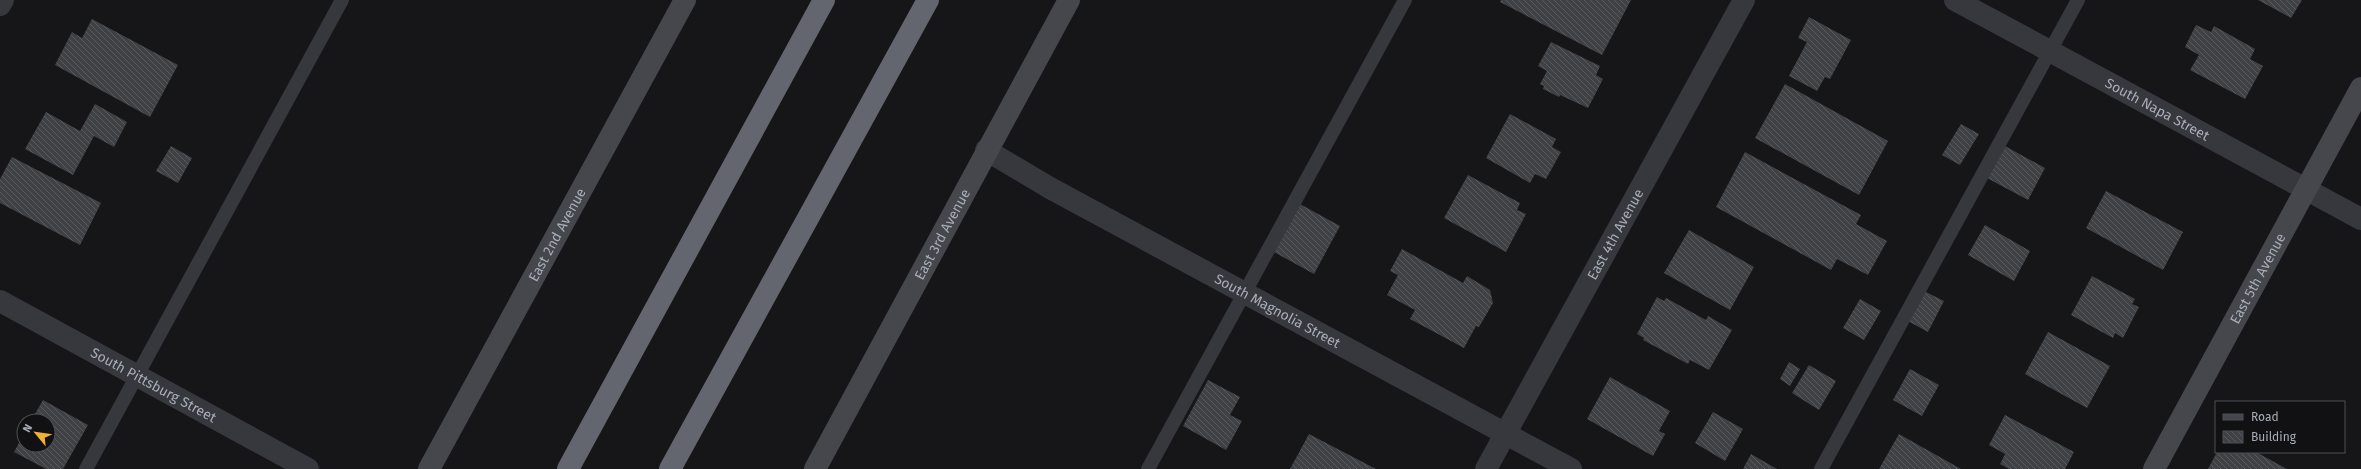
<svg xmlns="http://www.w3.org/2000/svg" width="2361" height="469" font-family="'Fira Sans',sans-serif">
<defs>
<pattern id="building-back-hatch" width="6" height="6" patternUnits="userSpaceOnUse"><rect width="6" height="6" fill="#404145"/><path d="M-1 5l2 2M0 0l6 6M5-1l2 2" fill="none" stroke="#595a5e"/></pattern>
</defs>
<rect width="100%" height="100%" fill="#161618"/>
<path fill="url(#building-back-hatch)" d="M 1501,0 L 1631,0 L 1602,55 L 1500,2 Z
M 2258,0 L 2302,0 L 2291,18 Z
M 1809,17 L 1851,40 L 1830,79 L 1825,77 L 1817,91 L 1789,76 L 1807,42 L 1798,38 Z
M 92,19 L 178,65 L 150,117 L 55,65 L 72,32 L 82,38 Z
M 2196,25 L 2211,32 L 2214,26 L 2255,49 L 2250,59 L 2263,66 L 2245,99 L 2190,70 L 2199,55 L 2185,47 Z
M 1551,42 L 1600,66 L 1596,75 L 1603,79 L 1588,108 L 1560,95 L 1559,97 L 1543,89 L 1544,86 L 1540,84 L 1547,71 L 1538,66 Z
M 1785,84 L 1888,141 L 1859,195 L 1755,138 Z
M 95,104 L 127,122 L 114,147 L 94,136 L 73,175 L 25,149 L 46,112 L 80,131 Z
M 1510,114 L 1556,139 L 1552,147 L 1561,152 L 1546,179 L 1535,174 L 1530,183 L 1486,158 Z
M 1961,124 L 1979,134 L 1960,165 L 1942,155 Z
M 171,146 L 192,158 L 178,183 L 156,171 Z
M 2005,146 L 2045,168 L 2028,200 L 1987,178 Z
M 1745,152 L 1861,215 L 1856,224 L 1887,241 L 1868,275 L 1837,259 L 1831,270 L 1716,207 Z
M 12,157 L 101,203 L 80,245 L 0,203 L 0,179 Z
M 1468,175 L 1520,203 L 1517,210 L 1526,214 L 1506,252 L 1444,218 Z
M 2106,191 L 2183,232 L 2163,270 L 2086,228 Z
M 1300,204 L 1340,226 L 1314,274 L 1274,252 Z
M 1985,225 L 2030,251 L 2014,281 L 1968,255 Z
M 1689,230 L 1754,267 L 1730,310 L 1664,273 Z
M 1402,249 L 1463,283 L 1467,276 L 1490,290 L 1493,303 L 1479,327 L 1476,326 L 1464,348 L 1410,319 L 1415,310 L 1387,295 L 1398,275 L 1390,271 Z
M 2092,276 L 2135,299 L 2132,304 L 2139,307 L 2123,338 L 2115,333 L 2113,338 L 2071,315 Z
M 1922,290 L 1944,301 L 1928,332 L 1906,320 Z
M 1657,297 L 1664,301 L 1666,298 L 1706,320 L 1708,316 L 1732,330 L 1709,370 L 1690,360 L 1688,364 L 1643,340 L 1644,338 L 1637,334 Z
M 1860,299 L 1881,311 L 1864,340 L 1843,328 Z
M 2048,332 L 2110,366 L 2087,408 L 2025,374 Z
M 1789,362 L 1800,369 L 1790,386 L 1780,379 Z
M 1809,365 L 1836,381 L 1819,410 L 1792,393 Z
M 1910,369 L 1939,385 L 1922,416 L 1893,400 Z
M 1610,377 L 1670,411 L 1659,431 L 1665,434 L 1653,456 L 1587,419 Z
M 1208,380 L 1240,397 L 1230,415 L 1242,421 L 1226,450 L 1183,426 Z
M 43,400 L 88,425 L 63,469 L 46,469 L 14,452 L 24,434 L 24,445 L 48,445 L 48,421 L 31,421 Z
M 1713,412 L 1743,429 L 1725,461 L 1695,443 Z
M 2005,415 L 2074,452 L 2065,469 L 2009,469 L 2000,464 L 2005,454 L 1989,445 Z
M 1309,434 L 1376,469 L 1290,469 Z
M 1899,434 L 1961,469 L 1879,469 Z
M 2217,452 L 2256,452 L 2287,469 L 2208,469 Z
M 1751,454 L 1777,469 L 1743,469 Z"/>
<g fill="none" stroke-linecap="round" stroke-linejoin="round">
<path stroke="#37383d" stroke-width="14" d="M 86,469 L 342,0
M 1148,469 L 1405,0
M 1821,469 L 2078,0"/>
<g stroke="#37383d" stroke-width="22">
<path id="s1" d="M 1955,0 L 2361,219"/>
<path d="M 0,5 L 3,0"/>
<path id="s2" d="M 986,150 L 1050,188 L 1571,469"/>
<path id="s3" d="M 0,301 L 308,469"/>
<path id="s4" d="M 1486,469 L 1744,0"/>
</g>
<g stroke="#45474d" stroke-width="22">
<path id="s5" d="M 429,469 L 685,0"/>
<path id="s6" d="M 815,469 L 1069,0"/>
<path id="s7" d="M 2154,469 L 2361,88"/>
</g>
<path stroke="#63666e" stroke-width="22" d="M 568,469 L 824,0
M 670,469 L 928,0"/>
</g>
<g text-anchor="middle" stroke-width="3" stroke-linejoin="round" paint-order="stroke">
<g font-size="14" fill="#a8adb8" stroke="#111113">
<text dy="5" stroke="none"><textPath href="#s1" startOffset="230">South Napa Street</textPath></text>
<text dy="5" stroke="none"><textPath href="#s6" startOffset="267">East 3rd Avenue</textPath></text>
<text dy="5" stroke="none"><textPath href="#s4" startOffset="268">East 4th Avenue</textPath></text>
<text dy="5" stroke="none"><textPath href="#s5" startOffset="267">East 2nd Avenue</textPath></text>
<text dy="5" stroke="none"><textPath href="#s7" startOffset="217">East 5th Avenue</textPath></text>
<text dy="5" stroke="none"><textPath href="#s2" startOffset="333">South Magnolia Street</textPath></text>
<text dy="5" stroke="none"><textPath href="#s3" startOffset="175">South Pittsburg Street</textPath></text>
</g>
</g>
<rect x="2215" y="401" width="130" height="52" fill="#111113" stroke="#4d4f55"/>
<rect x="2223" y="414" width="20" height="6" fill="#45474d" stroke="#4d4f55"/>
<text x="2251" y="421" font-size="12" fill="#a8adb8">Road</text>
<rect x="2223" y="431" width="20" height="12" fill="url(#building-back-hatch)" stroke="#4d4f55"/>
<text x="2251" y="441" font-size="12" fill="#a8adb8">Building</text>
<g transform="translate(36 433) rotate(299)"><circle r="19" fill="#111113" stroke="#4d4f55"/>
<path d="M0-3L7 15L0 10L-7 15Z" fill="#f2b134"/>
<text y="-6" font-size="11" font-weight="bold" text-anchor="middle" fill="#a8adb8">N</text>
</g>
</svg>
